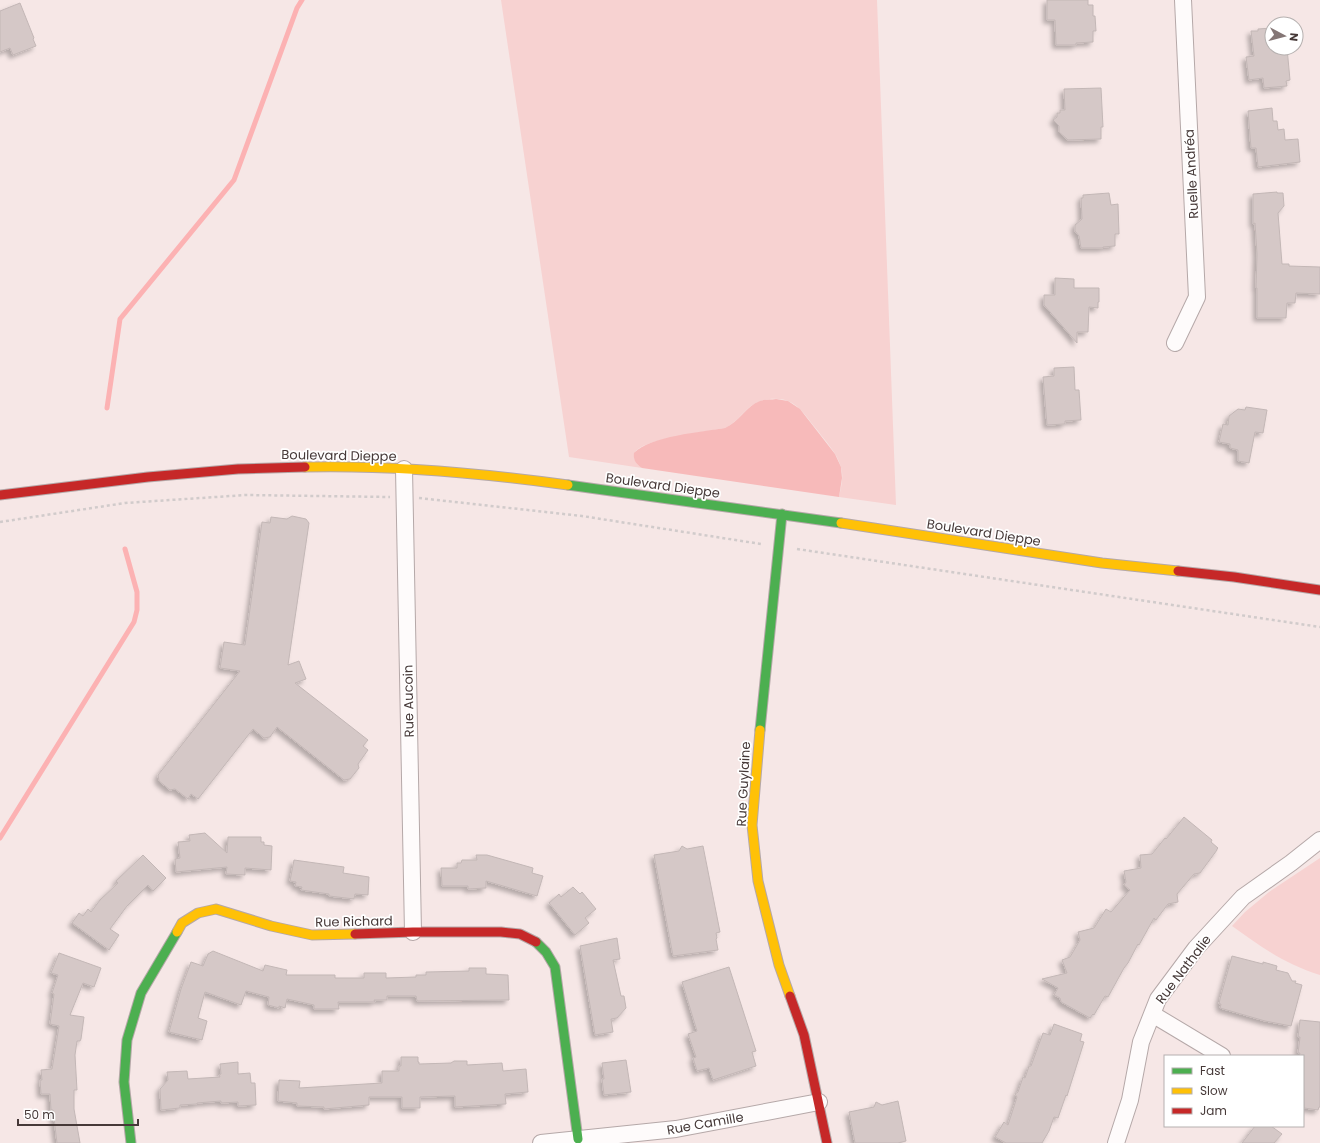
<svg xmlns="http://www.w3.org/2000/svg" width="1320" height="1143" font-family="Poppins,sans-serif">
<defs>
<filter id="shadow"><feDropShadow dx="-3.5" dy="3.5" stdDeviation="2" flood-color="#0004"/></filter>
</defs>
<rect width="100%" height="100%" fill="#f6e7e6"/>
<path fill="#f7d2d1" d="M 501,0 L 877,0 L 896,505 L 839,497 C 841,487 844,477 841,467 C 837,453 826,442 818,431 C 809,421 802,407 788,401 C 781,398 769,398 761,401 C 746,405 739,422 725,428 C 709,431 647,439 637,450 C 635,451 634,456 634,458 L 637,464 L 642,468 L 569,457 Z
M 1320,858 L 1320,975 C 1285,964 1261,947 1232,926 L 1245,912 L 1269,892 Z"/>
<path fill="#f7baba" d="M 776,399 L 788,401 L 800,409 L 835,454 L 841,467 L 842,478 L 839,497 L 642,468 C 636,464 633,460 634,453 C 650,436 702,432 725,428 C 739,422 746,406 760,401 C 765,399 771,400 776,399 Z"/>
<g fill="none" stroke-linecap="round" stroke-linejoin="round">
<path stroke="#fcb2b3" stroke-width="5" d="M 107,408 L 120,319 L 234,180 L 297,8 L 302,0
M 0,838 L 134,622 L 137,610 L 137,592 L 125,549"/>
</g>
<path fill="#d5c8c7" stroke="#c3b7b6" filter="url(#shadow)" d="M 1047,0 L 1088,0 L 1088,5 L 1093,5 L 1093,16 L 1095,16 L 1096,31 L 1093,31 L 1093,42 L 1076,43 L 1076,45 L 1056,45 L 1055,20 L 1047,20 Z
M 20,3 L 34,38 L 33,39 L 36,46 L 13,55 L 10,48 L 0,52 L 0,11 Z
M 1272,28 L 1272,48 L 1287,48 L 1290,80 L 1286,81 L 1287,86 L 1264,88 L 1263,78 L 1249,80 L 1246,57 L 1254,56 L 1251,31 L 1258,31 L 1258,29 Z
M 1101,88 L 1103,127 L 1101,127 L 1101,139 L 1068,140 L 1059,132 L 1059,126 L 1053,120 L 1057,117 L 1057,113 L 1060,113 L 1060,110 L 1065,110 L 1064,89 Z
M 1272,108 L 1273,121 L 1277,121 L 1278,130 L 1284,129 L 1285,140 L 1298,139 L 1300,162 L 1258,167 L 1256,148 L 1251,148 L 1248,111 Z
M 1277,192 L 1277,193 L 1283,193 L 1284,206 L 1278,213 L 1282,264 L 1289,264 L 1289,266 L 1320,267 L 1320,294 L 1296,293 L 1295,303 L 1287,303 L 1286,318 L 1257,318 L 1257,288 L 1256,288 L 1257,254 L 1255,223 L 1253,224 L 1253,194 Z
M 1109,193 L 1111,205 L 1118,204 L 1119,234 L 1115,234 L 1115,246 L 1103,247 L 1103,248 L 1081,248 L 1079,236 L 1075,231 L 1075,225 L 1082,219 L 1081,198 L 1083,198 L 1083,195 Z
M 1055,278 L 1074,279 L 1074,288 L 1099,288 L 1099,302 L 1098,302 L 1098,308 L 1089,307 L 1088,332 L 1077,332 L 1077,343 L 1044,305 L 1044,295 L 1055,295 Z
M 1074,367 L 1075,390 L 1079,390 L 1081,420 L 1065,421 L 1065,424 L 1047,425 L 1043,377 L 1054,376 L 1054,368 Z
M 1246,407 L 1267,410 L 1263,433 L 1255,432 L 1249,463 L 1238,461 L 1238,450 L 1230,448 L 1230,444 L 1219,442 L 1223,424 L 1228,425 L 1229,416 L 1238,409 L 1245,410 Z
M 292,516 L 306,519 L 309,523 L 288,665 L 299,661 L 306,679 L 295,683 L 368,740 L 363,746 L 368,750 L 358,764 L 359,768 L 350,779 L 344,780 L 277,727 L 270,737 L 264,738 L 253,729 L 198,799 L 191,794 L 188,799 L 175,789 L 170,790 L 159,781 L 158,775 L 240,671 L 220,668 L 224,642 L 245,645 L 262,522 L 270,523 L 271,517 L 287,519 Z
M 1184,817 L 1212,840 L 1211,842 L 1218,848 L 1217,849 L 1217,850 L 1200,873 L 1194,874 L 1177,894 L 1178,902 L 1168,904 L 1156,920 L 1154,918 L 1139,945 L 1138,944 L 1128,963 L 1124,968 L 1108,997 L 1105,996 L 1094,1015 L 1093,1014 L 1090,1018 L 1061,1002 L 1060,998 L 1054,995 L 1058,988 L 1042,979 L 1067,973 L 1062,960 L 1070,957 L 1080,940 L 1078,932 L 1094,928 L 1106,909 L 1111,912 L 1130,890 L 1124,885 L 1126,882 L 1124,871 L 1141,868 L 1140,855 L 1152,854 L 1165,838 L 1166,839 Z
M 205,833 L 227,853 L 228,837 L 261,837 L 261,842 L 264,842 L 264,845 L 272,846 L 271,870 L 245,868 L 245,875 L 226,874 L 227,867 L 176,872 L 175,859 L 180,858 L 178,842 L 190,841 L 189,835 Z
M 682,846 L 687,849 L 703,846 L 720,932 L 716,933 L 717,938 L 716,939 L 718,950 L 673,956 L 654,855 L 679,851 Z
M 143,855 L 166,878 L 153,891 L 148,885 L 127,906 L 110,929 L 119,935 L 109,950 L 72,923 L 79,913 L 83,916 L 88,909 L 91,912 L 100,900 L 118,883 L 116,881 Z
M 476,855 L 487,855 L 533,868 L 532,873 L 543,876 L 537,896 L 486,881 L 486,888 L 468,889 L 468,886 L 442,886 L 441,868 L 457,868 L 457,863 L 461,863 L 462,860 L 477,860 Z
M 294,860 L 344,867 L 343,873 L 369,877 L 368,895 L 355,894 L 354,899 L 329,896 L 329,894 L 301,890 L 302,887 L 295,886 L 296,882 L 290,881 Z
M 573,887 L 580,894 L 582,892 L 596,909 L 585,918 L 589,923 L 575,935 L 549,903 L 559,894 L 561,897 Z
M 617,938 L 620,959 L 613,960 L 621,996 L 624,996 L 626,1008 L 617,1018 L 611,1019 L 613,1032 L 595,1035 L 580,946 Z
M 213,951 L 263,971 L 265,965 L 287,970 L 286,975 L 335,975 L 335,978 L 364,978 L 364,973 L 386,973 L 386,978 L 416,977 L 416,975 L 426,975 L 426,972 L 469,971 L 469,968 L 486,968 L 486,974 L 508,975 L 509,1000 L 417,1001 L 416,996 L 387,996 L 387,1000 L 374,1000 L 375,1002 L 338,1002 L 339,1009 L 314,1009 L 314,1005 L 287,999 L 285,1008 L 279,1006 L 279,1008 L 268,1005 L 269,997 L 246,991 L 241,1005 L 205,992 L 198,1018 L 207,1021 L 202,1040 L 169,1032 L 181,989 L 191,962 L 203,966 L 208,954 Z
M 59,953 L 101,968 L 94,987 L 83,983 L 70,1015 L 84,1017 L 81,1039 L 80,1041 L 77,1041 L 75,1055 L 77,1090 L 74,1090 L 74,1109 L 80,1143 L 57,1143 L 53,1110 L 51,1110 L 50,1094 L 41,1094 L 40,1080 L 42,1080 L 41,1070 L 52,1069 L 59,1026 L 50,1024 L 54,994 L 52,993 L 58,975 L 51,973 Z
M 1232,956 L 1263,964 L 1263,962 L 1277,966 L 1276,970 L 1288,973 L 1292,981 L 1296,981 L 1295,983 L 1302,985 L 1291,1026 L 1265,1021 L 1220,1008 L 1221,1004 L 1219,1004 L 1220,999 Z
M 729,967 L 756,1051 L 752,1052 L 756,1066 L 713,1080 L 709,1068 L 697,1071 L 693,1058 L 696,1057 L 688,1034 L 697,1031 L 682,982 Z
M 1300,1020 L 1320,1022 L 1320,1107 L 1319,1107 L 1318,1110 L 1304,1108 L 1303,1056 L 1299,1056 L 1300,1053 L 1298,1053 L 1300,1037 L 1298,1037 Z
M 1054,1024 L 1082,1034 L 1080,1041 L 1084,1042 L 1067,1096 L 1066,1095 L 1058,1118 L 1054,1117 L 1049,1131 L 1042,1143 L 1006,1143 L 995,1137 L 1004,1122 L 1008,1125 L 1017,1097 L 1015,1094 L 1018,1092 L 1023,1077 L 1025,1078 L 1029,1066 L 1031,1066 L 1043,1033 L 1050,1035 Z
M 401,1057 L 418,1057 L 418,1062 L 419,1062 L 419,1064 L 451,1063 L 454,1061 L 467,1061 L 467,1065 L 502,1063 L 503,1071 L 526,1069 L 528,1092 L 505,1094 L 506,1104 L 455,1107 L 455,1096 L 420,1097 L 420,1108 L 402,1108 L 402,1097 L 369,1097 L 369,1105 L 324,1109 L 324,1107 L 297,1106 L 297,1103 L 278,1101 L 279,1080 L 300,1081 L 299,1088 L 382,1083 L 382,1071 L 399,1071 L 399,1066 L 401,1066 Z
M 626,1060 L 631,1092 L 604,1095 L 602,1079 L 604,1079 L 602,1063 Z
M 238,1062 L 238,1074 L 250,1073 L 251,1083 L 255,1083 L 256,1105 L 238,1106 L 238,1102 L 221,1103 L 221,1101 L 197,1103 L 197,1104 L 180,1105 L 180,1108 L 161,1110 L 160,1089 L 168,1080 L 167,1072 L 187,1071 L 188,1079 L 220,1077 L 219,1075 L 221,1074 L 220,1064 Z
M 898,1101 L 906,1141 L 898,1143 L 855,1143 L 849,1112 L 874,1107 L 876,1102 L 882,1105 Z
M 1255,1126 L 1271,1126 L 1282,1134 L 1274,1143 L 1242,1143 Z"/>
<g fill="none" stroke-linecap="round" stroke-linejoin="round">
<g stroke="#b5a8a8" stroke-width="18">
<path id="street" d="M 1175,343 L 1197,297 L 1183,0
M 404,469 L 413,932
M 1152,1014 L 1222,1056
M 541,1143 L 676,1129 L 819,1102
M 1116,1143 L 1130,1100 L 1141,1042 L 1158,999 L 1196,948 L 1243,897 L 1291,863 L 1320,840"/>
</g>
<g stroke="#b5a8a8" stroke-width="11">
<path id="fast" d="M 568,485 L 841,523
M 760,730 L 782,514
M 536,942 L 546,952 L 555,967 L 578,1139
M 131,1143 L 124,1082 L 127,1040 L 141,993 L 177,932"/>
</g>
<g stroke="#b5a8a8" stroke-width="11">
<path id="slow" d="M 305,467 C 392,465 481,473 568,485
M 841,523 L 1102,563 L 1178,571
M 760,730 L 752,825 L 758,881 L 779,965 L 790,996
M 177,932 L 182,923 L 198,913 L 216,909 L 271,926 L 312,935 L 355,934"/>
</g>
<g stroke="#b5a8a8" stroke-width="11">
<path id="jam" d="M 0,495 L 148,477 L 238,469 L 305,467
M 1178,571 L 1234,577 L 1320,590
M 355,934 L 413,932 L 501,932 L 520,934 L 536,942
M 790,996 L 804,1035 L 827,1143"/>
</g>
<path stroke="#d1cbcb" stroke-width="2.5" stroke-dasharray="3 3" stroke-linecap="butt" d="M 419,498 L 582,516 L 761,544
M 0,522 L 125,503 L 246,495 L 390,497
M 797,549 L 1320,627"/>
<use href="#street" stroke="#fefbfb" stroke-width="16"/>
<use href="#fast" stroke="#4caf50" stroke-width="9"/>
<use href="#slow" stroke="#ffc107" stroke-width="9"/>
<use href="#jam" stroke="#c62828" stroke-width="9"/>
</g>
<g text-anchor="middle" stroke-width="3.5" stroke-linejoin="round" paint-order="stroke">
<g font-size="13" fill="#463938" stroke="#fff">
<text transform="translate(1191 174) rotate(-93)" y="5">Ruelle Andréa</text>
<text transform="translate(339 455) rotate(1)" y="5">Boulevard Dieppe</text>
<text transform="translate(663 485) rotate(8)" y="5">Boulevard Dieppe</text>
<text transform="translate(984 532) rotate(9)" y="5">Boulevard Dieppe</text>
<text transform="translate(408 701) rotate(-91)" y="5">Rue Aucoin</text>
<text transform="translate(743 784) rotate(-87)" y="5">Rue Guylaine</text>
<text transform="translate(354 921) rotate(-1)" y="5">Rue Richard</text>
<text transform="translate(1183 969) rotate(-53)" y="5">Rue Nathalie</text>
<text transform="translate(705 1123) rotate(-10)" y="5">Rue Camille</text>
</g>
</g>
<rect x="1164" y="1055" width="140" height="72" fill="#ffffff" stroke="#b5b0af"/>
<rect x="1172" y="1068" width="20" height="6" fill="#4caf50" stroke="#b5b0af"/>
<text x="1200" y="1075" font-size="12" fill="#463938">Fast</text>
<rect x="1172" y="1088" width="20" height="6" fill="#ffc107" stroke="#b5b0af"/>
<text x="1200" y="1095" font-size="12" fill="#463938">Slow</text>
<rect x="1172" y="1108" width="20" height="6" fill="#c62828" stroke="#b5b0af"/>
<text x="1200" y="1115" font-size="12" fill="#463938">Jam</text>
<g transform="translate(1284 36) rotate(97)"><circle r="19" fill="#ffffff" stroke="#b5b0af"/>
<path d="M0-3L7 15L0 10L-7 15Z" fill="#847675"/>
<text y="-6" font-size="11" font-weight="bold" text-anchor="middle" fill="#463938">N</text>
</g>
<path d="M18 1119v6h120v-6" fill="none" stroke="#463938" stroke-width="2"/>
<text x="24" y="1119" font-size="12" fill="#463938" stroke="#ffffff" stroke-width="3" paint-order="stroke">50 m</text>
</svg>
